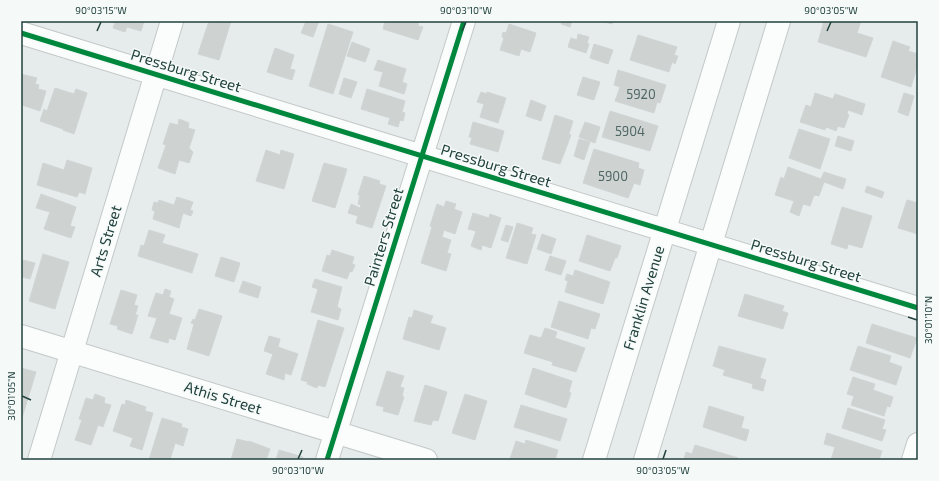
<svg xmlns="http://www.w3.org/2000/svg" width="939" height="481" font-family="'Exo 2',sans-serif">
<rect width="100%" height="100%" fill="#e6eceb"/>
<path fill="#ced3d2" stroke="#cfd5d4" d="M 109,21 L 144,21 L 141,31 L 127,27 L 125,32 L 113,28 L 115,23 Z
M 209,21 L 231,21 L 219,60 L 198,54 Z
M 306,21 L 319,21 L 313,37 L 301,33 Z
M 385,21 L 419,21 L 418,26 L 423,27 L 418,40 L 383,29 Z
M 562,21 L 572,21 L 570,27 L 561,24 Z
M 602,21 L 613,21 L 612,24 Z
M 824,21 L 861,21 L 857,33 L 873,38 L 866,57 L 818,42 Z
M 328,24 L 353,32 L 333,94 L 309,86 Z
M 509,24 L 536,33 L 530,52 L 521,49 L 519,56 L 500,50 L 504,38 L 502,37 L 503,32 L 506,33 Z
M 578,34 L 589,37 L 587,43 L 589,44 L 586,53 L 568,47 L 571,38 L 577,40 Z
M 638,35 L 677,47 L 674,55 L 678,56 L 675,64 L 672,62 L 669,72 L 630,60 Z
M 893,41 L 910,47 L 908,51 L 918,54 L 918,64 L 911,87 L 881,77 Z
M 352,42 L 370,49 L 365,62 L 347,56 Z
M 594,44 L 613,50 L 608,64 L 590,58 Z
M 275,48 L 294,55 L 290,69 L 295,70 L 292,80 L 267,72 Z
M 378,60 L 406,69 L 402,82 L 407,84 L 404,94 L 379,86 L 383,72 L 374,70 Z
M 618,70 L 666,85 L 660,103 L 657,102 L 654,113 L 615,101 L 620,87 L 614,85 Z
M 21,74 L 37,78 L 35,84 L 39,85 L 38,89 L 46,91 L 40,111 L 22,105 L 21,108 Z
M 583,77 L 600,82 L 594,100 L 577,95 Z
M 344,78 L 357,82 L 351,98 L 339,94 Z
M 55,88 L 74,94 L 76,89 L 87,93 L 74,134 L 63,130 L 63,129 L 40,121 L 44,109 L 47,111 Z
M 367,89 L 405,101 L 402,112 L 405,113 L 403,121 L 400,120 L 398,127 L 388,124 L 390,118 L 361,109 Z
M 481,92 L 487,94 L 487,92 L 506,98 L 498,123 L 480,117 L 484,104 L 477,102 Z
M 815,93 L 833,99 L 835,94 L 865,104 L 862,115 L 848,110 L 847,114 L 849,115 L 844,128 L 838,126 L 836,131 L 826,127 L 825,130 L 800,122 L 806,105 L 811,107 Z
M 904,93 L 914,96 L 908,116 L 898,112 Z
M 531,100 L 546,106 L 541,121 L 526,116 Z
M 610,111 L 658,126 L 650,151 L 602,137 Z
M 555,115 L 573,121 L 569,134 L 571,135 L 560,164 L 542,159 Z
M 179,119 L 189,123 L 188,128 L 195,130 L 189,148 L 193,152 L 189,163 L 179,160 L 175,174 L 158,168 L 166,145 L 163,144 L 170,123 L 178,125 Z
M 473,122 L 504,131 L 498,152 L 470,144 L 472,138 L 469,137 Z
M 585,122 L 600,127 L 595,143 L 579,137 Z
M 799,129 L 830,139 L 820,169 L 789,158 Z
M 838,136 L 854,141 L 851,151 L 835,146 Z
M 579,139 L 590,142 L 584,160 L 574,156 Z
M 594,149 L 639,163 L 638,168 L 644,170 L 640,185 L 634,183 L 628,198 L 583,183 Z
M 266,150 L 280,155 L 281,150 L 294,154 L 284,189 L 256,181 Z
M 67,160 L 92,168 L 85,194 L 79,192 L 77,197 L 37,185 L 43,163 L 64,170 Z
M 324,163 L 347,169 L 335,208 L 312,201 Z
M 788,167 L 821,179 L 824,172 L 846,179 L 843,189 L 824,182 L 819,196 L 814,195 L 810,206 L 803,204 L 799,216 L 790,212 L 794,201 L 775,195 L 781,177 L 784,179 Z
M 364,176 L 380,181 L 379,184 L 386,186 L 372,228 L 356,223 L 358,216 L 348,213 L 351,204 L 360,208 L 361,205 L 358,204 L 360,195 L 358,195 Z
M 867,186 L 884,192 L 882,198 L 865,192 Z
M 41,194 L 76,207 L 70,226 L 75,227 L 71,238 L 44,229 L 50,212 L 36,208 Z
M 177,197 L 193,202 L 190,210 L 193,211 L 191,216 L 183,213 L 179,228 L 153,219 L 155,211 L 152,210 L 154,202 L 158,203 L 159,200 L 174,205 Z
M 907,200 L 918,203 L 918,234 L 898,228 Z
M 446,201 L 456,204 L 454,209 L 462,212 L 455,234 L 444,230 L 442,237 L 451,240 L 447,253 L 451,254 L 446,271 L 421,263 L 432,227 L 430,226 L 437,204 L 444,207 Z
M 842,207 L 872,216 L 862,248 L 848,244 L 847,249 L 831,244 Z
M 473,213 L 489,218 L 490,214 L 501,218 L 491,248 L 482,245 L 481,250 L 471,246 L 476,231 L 468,229 Z
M 517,223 L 533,228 L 531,234 L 536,235 L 527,264 L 506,258 Z
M 506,225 L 513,227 L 508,242 L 501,240 Z
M 149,230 L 165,235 L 162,243 L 198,254 L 192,273 L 138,256 L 141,245 L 144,246 Z
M 542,234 L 556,239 L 551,254 L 537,249 Z
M 587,235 L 621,246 L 617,258 L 615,258 L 610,271 L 579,261 Z
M 332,250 L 354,257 L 352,264 L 355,265 L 352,272 L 350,271 L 347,279 L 322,271 L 327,255 L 330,256 Z
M 43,254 L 69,262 L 55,309 L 29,301 Z
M 550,256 L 566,261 L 561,275 L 545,270 Z
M 221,257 L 240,263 L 234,282 L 215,276 Z
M 23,260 L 35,263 L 30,279 L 22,277 L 21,280 L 21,267 Z
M 575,270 L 610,282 L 603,304 L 565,292 L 568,281 L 565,280 L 567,274 L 573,276 Z
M 315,279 L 342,287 L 337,307 L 341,309 L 338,320 L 311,312 L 318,289 L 312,287 Z
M 243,281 L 261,287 L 258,298 L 239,292 Z
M 165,289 L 171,291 L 169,297 L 174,299 L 169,314 L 182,318 L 175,340 L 169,338 L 168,343 L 150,338 L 157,318 L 148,316 L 156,293 L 163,295 Z
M 121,290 L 137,295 L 134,305 L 138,306 L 135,315 L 138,315 L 132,334 L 117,329 L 118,326 L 110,324 Z
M 745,294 L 784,306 L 782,311 L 788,313 L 783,329 L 738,316 Z
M 559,301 L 600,314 L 595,329 L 591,328 L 588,339 L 551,327 Z
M 199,309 L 222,316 L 209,356 L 187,349 L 194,324 L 191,323 L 193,319 L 195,320 Z
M 414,310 L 433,316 L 430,323 L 446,328 L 439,350 L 403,339 L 409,317 L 412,318 Z
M 318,320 L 344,328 L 325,387 L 318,385 L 317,388 L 307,384 L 308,382 L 301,380 Z
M 872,324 L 917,338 L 910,358 L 866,343 Z
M 545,328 L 557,332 L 555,338 L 585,348 L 576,372 L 552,365 L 553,362 L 524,353 L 530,335 L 541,338 Z
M 269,336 L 280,339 L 278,347 L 298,354 L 291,375 L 285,373 L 284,380 L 266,374 L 273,354 L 264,351 Z
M 719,346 L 766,359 L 760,378 L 766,380 L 763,391 L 752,388 L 753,384 L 723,375 L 725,370 L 713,366 Z
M 858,346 L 891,356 L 889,362 L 902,367 L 896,385 L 850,370 Z
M 21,368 L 36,372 L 21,421 Z
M 533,368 L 572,381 L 569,392 L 571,393 L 566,408 L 525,394 Z
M 387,371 L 404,376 L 400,387 L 404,388 L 402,396 L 404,397 L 398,415 L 383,411 L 384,407 L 376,405 Z
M 853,377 L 875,384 L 873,390 L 893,397 L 890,407 L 887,406 L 884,416 L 851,405 L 854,396 L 847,394 Z
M 425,385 L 447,392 L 438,421 L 433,420 L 431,425 L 414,421 Z
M 95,394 L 105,398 L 104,403 L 111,405 L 103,427 L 98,425 L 91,445 L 75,440 L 82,420 L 79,419 L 86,398 L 93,400 Z
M 465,394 L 487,401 L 475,440 L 452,433 Z
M 126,400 L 146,407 L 145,411 L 153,413 L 142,450 L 130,446 L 133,438 L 113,431 L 122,404 L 125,405 Z
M 521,405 L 567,419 L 560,441 L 514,427 Z
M 709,406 L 744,417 L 741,428 L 749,430 L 746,441 L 703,427 Z
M 848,408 L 885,420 L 882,429 L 886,430 L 882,441 L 842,428 Z
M 162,418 L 182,424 L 181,427 L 188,429 L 183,446 L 175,443 L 170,460 L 149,460 Z
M 827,433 L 882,451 L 879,460 L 831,460 L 835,447 L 824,444 Z
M 237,439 L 249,442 L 249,441 L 270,449 L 266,460 L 231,460 Z
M 526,440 L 558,450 L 555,460 L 515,460 L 510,459 L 516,441 L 525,444 Z
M 695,445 L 738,458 L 737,460 L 689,460 L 684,459 L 686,452 L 692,454 Z
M 279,450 L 303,457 L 302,460 L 276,460 Z"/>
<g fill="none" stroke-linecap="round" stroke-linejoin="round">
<g stroke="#c3c9c8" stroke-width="24">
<path id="minor" d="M 21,33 L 918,308
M 21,336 L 426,460
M 39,460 L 172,21
M 327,460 L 464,21
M 594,460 L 729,21
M 645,460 L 779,21
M 913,460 L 918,444"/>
</g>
<use href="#minor" stroke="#fbfcfc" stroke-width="22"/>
<g stroke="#f5faf9" stroke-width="8">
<path id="cycleway" d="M 21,33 L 918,308
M 327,460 L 464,21"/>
</g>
<use href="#cycleway" stroke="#00873e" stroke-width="5"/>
</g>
<path fill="none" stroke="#22423e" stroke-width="1.5" d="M 97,31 L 101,22M 462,31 L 466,22M 827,31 L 831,22M 908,317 L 917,320M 22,396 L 31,400M 298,459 L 302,450M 663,459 L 666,450"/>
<g text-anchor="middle" stroke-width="3" stroke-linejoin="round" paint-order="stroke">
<g font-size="13" fill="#4e6764">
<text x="641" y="99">5920</text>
<text x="630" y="136">5904</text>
<text x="613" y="181">5900</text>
</g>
<g font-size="15" fill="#22423e" stroke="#f5faf9">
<text transform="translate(186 71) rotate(17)" y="5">Pressburg Street</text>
<text transform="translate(496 166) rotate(17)" y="5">Pressburg Street</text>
<text transform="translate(384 237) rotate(-73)" y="5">Painters Street</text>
<text transform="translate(106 241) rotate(-73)" y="5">Arts Street</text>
<text transform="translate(806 261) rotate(17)" y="5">Pressburg Street</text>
<text transform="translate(644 298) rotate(-73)" y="5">Franklin Avenue</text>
<text transform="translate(223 398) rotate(17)" y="5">Athis Street</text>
</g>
</g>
<rect width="939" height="481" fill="none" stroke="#f5faf9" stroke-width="44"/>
<rect x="22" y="22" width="895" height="437" fill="none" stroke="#22423e" stroke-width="1.5"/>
<g font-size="10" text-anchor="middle" fill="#22423e">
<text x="101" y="14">90°03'15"W</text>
<text x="466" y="14">90°03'10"W</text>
<text x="831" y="14">90°03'05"W</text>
<text transform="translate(928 320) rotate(-90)" y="4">30°01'10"N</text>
<text transform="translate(11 396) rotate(-90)" y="4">30°01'05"N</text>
<text x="298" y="474">90°03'10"W</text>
<text x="663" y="474">90°03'05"W</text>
</g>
</svg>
